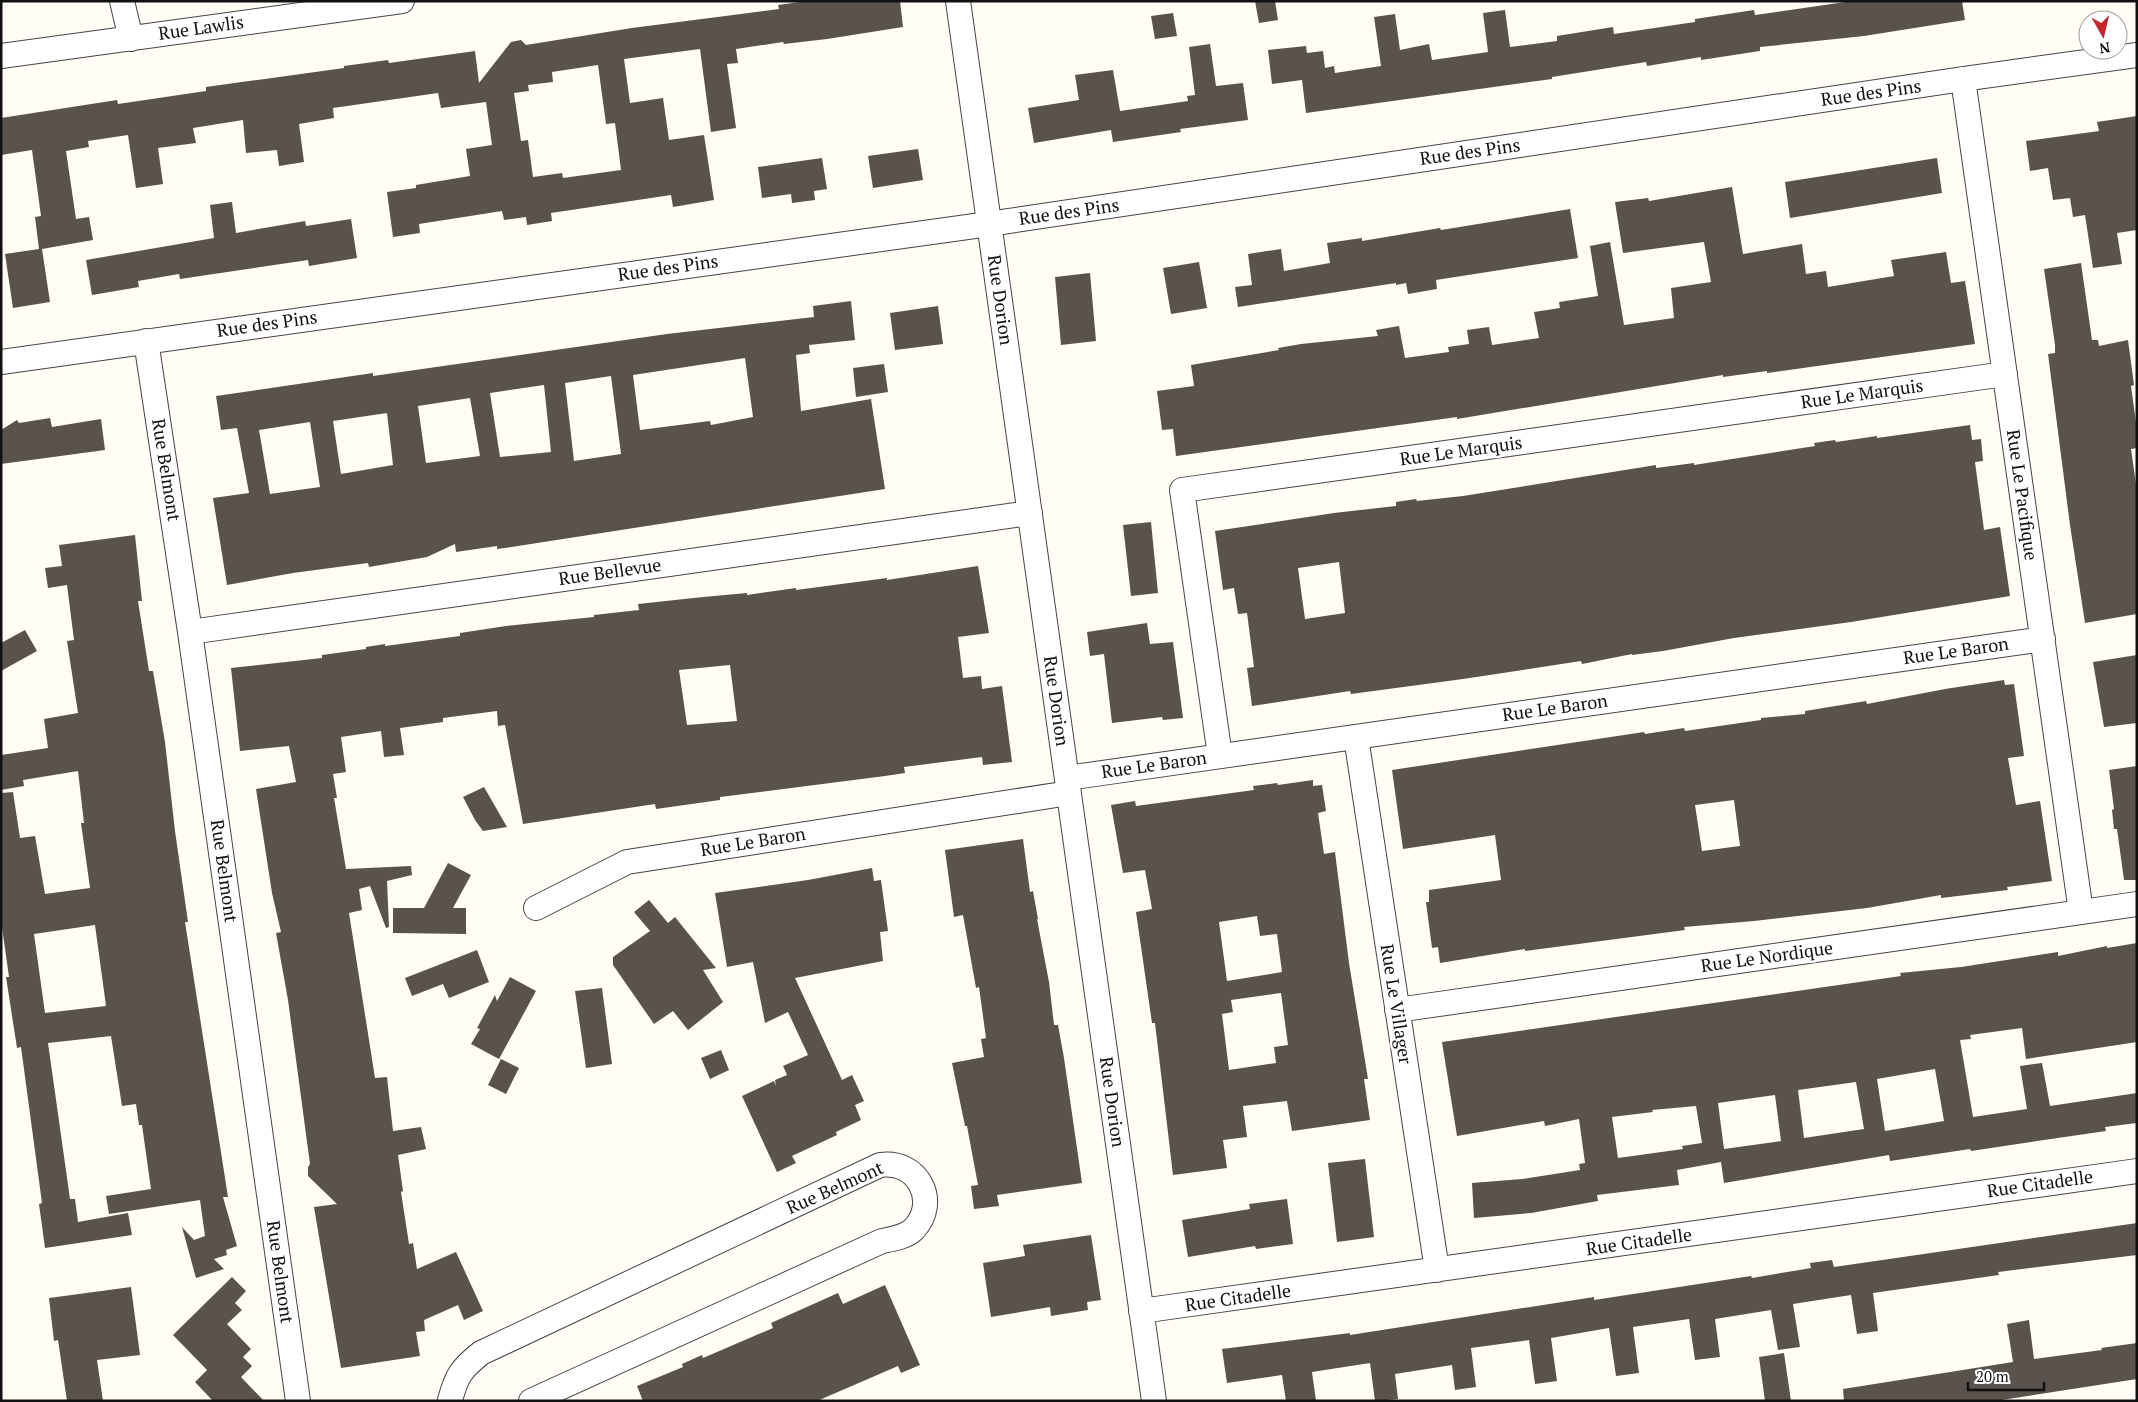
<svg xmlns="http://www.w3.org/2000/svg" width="2138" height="1402" font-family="'PT Serif',serif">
<rect width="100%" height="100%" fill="#fffdf5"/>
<path fill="#5a524d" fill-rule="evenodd" d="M 807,1 L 900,1 L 903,27 L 827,39 L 784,44 L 783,42 L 736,49 L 738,63 L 727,64 L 736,128 L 711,132 L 700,49 L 624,59 L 630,103 L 663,98 L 669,140 L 704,135 L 714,200 L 673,207 L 671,195 L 551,213 L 552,221 L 527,225 L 526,217 L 504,220 L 502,211 L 419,224 L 420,233 L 393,237 L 387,192 L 416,188 L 416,185 L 470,176 L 466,149 L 492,145 L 486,102 L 441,108 L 438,93 L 333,108 L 334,118 L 299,124 L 304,162 L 279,166 L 277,150 L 246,153 L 243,120 L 193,128 L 196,143 L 158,148 L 163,184 L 136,188 L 128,135 L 88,141 L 89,147 L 66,151 L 76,219 L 89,217 L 93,240 L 42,249 L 50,302 L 13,308 L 5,254 L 39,249 L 35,217 L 41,216 L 32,150 L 1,155 L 1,118 L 117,100 L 118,104 L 206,91 L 206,87 L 344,68 L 344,66 L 388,60 L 389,63 L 475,51 L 479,83 L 511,42 L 521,40 L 526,45 L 632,28 L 779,9 L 778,5 ZM 598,65 L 606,124 L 615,123 L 621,170 L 563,178 L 562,173 L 533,177 L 528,140 L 521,141 L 514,93 L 529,91 L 528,85 L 553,82 L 552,72 Z
M 1255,1 L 1275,1 L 1278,20 L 1259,23 Z
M 1852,1 L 1962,1 L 1965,20 L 1864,36 L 1760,47 L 1760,51 L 1701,60 L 1701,57 L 1647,66 L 1646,62 L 1552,77 L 1552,79 L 1306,113 L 1302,80 L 1272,84 L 1268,50 L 1306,46 L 1307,53 L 1323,51 L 1325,68 L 1334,66 L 1335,73 L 1381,66 L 1374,17 L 1395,14 L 1400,50 L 1429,44 L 1432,60 L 1488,52 L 1483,13 L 1505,10 L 1510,47 L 1557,41 L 1557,36 L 1613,27 L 1614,34 L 1695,22 L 1695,19 L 1754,10 L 1755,15 Z
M 1173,13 L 1177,36 L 1155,39 L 1151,16 Z
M 1210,44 L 1216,86 L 1243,83 L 1248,120 L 1180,129 L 1181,132 L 1113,142 L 1111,130 L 1034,143 L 1028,108 L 1079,100 L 1075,75 L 1113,70 L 1120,111 L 1188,101 L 1187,96 L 1195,95 L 1189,47 Z
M 2137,116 L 2137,230 L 2117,233 L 2122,264 L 2093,268 L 2085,215 L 2073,217 L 2070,198 L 2053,200 L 2048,168 L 2030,171 L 2026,141 L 2099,131 L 2097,122 Z
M 918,149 L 923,180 L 873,188 L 868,156 Z
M 822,158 L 827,189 L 814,191 L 815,200 L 792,203 L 791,194 L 762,198 L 758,167 Z
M 1937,158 L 1942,193 L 1790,218 L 1785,182 Z
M 1732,187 L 1743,254 L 1802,244 L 1806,274 L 1826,271 L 1828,287 L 1894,276 L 1891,260 L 1946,252 L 1951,283 L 1965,281 L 1975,344 L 1767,373 L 1767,371 L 1723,377 L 1723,375 L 1457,419 L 1457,417 L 1176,456 L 1173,429 L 1162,430 L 1157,391 L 1194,386 L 1191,365 L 1279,350 L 1278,348 L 1301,344 L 1378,336 L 1376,330 L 1399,326 L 1405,358 L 1449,352 L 1448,347 L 1469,344 L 1467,330 L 1489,327 L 1492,345 L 1539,338 L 1534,312 L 1560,308 L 1559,302 L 1598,296 L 1590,246 L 1610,242 L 1624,325 L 1674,318 L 1671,288 L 1711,282 L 1704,242 L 1623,253 L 1615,202 L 1648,198 L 1649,201 Z
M 232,202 L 236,233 L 305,221 L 306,226 L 351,219 L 357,258 L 309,266 L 308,260 L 180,279 L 179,274 L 138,281 L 139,287 L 92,295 L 86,260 L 214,238 L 210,205 Z
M 1570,209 L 1578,258 L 1436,280 L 1437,289 L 1408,294 L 1406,283 L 1396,285 L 1396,283 L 1238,307 L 1235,287 L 1252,285 L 1248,254 L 1281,249 L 1284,271 L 1330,263 L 1327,243 L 1362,238 L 1362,241 L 1440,228 L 1441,230 Z
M 1199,262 L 1207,308 L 1171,314 L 1163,268 Z
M 2081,263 L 2092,340 L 2098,340 L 2099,346 L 2128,340 L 2134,385 L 2131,386 L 2137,430 L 2137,448 L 2131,449 L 2137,491 L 2137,614 L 2085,623 L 2070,525 L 2048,354 L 2055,353 L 2055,345 L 2044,269 Z
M 1090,273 L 1096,341 L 1061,345 L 1055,277 Z
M 851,301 L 855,340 L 809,345 L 810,353 L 796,355 L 801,411 L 871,399 L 885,489 L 518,546 L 497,549 L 497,546 L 456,552 L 455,544 L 427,557 L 369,567 L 368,563 L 293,573 L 227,585 L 213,498 L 249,493 L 237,428 L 221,430 L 216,396 L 373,373 L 373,376 L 667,334 L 814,317 L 813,306 ZM 745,358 L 753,417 L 711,425 L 710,421 L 640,430 L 633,375 ZM 611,376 L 621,454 L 574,461 L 565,383 ZM 544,385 L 551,452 L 500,457 L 490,393 ZM 470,398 L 480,456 L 426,463 L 418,406 ZM 387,413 L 393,465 L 341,474 L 333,421 ZM 310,422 L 320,487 L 270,494 L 259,430 Z
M 938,306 L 943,344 L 895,350 L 890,313 Z
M 884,364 L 888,392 L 856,397 L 853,368 Z
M 50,418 L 52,427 L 101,419 L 105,450 L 1,464 L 1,430 L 17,420 L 19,423 Z
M 1970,425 L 1972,440 L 1981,439 L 1983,461 L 1975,462 L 1984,530 L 2000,527 L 2010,596 L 1851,622 L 1734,638 L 1663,651 L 1632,655 L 1632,654 L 1582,664 L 1581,661 L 1463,679 L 1351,694 L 1350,691 L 1252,706 L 1247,668 L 1254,667 L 1247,613 L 1238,614 L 1234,588 L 1223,590 L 1215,531 L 1334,513 L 1396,506 L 1396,502 L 1416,499 L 1417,501 L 1463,496 L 1656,465 L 1656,468 L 1694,463 L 1694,465 L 1815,446 L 1814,443 L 1835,440 L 1836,442 L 1877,436 L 1877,438 ZM 1339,562 L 1345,613 L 1305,619 L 1298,568 Z
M 1151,522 L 1158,593 L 1131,596 L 1123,525 Z
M 135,535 L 142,601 L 138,601 L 149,671 L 153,671 L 165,742 L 175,831 L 188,922 L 185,922 L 228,1197 L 223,1197 L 237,1246 L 226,1250 L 227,1255 L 214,1259 L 224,1269 L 196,1278 L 182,1227 L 194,1240 L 205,1236 L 200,1200 L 109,1214 L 106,1196 L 151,1189 L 142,1125 L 139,1125 L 136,1104 L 122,1106 L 111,1036 L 48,1043 L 70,1199 L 75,1199 L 78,1222 L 128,1213 L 132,1235 L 45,1248 L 39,1204 L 42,1203 L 21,1047 L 17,1048 L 6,977 L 9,977 L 1,920 L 1,793 L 13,792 L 20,838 L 35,836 L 45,894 L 90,888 L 81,823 L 84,823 L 78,771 L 23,780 L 24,786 L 1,790 L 1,755 L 48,748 L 44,719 L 78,713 L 67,641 L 74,640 L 67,585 L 48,588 L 45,568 L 62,566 L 59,545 ZM 95,925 L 106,1006 L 45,1013 L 34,934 Z
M 978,566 L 989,633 L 958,637 L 963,678 L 981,676 L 982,689 L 1002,686 L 1012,762 L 983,765 L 982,757 L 904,767 L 905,773 L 885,776 L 720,797 L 720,800 L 656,809 L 655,804 L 523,824 L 505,725 L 498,726 L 497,711 L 443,718 L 443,722 L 400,728 L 404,755 L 384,757 L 381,731 L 341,737 L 346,772 L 333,774 L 337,798 L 334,798 L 346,869 L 411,866 L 412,875 L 387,881 L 389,927 L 386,928 L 370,886 L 359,889 L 362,910 L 349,913 L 375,1078 L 387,1077 L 393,1131 L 421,1127 L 426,1149 L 398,1155 L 403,1191 L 401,1192 L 409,1244 L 413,1243 L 417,1269 L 456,1252 L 483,1311 L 464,1320 L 458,1305 L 424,1320 L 425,1331 L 416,1332 L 420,1356 L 341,1368 L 314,1207 L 337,1204 L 308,1176 L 308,1167 L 310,1164 L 288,1000 L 276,933 L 281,932 L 272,893 L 256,789 L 296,782 L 289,746 L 240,751 L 231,668 L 322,658 L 322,655 L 366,649 L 366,647 L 385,644 L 385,646 L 460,636 L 460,633 L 506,626 L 594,617 L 594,615 L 639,610 L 638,604 L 703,597 L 747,593 L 747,595 L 796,588 L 796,590 L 887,578 L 887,580 ZM 730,665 L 737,721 L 687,725 L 679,670 Z
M 1147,623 L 1150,644 L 1173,642 L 1183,718 L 1163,720 L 1162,717 L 1112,723 L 1104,654 L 1090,656 L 1087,632 Z
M 25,630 L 37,651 L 1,671 L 1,643 Z
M 2137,655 L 2137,723 L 2104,727 L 2093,662 Z
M 2004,680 L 2005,685 L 2014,684 L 2024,756 L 2008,758 L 2016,805 L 2040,801 L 2052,881 L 2007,887 L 2008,890 L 1941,898 L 1941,895 L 1867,908 L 1754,921 L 1684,927 L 1685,930 L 1525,951 L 1525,949 L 1440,963 L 1438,947 L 1432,948 L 1426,902 L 1429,902 L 1429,890 L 1501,880 L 1495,835 L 1403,849 L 1392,770 L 1644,732 L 1645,734 L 1684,728 L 1685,731 L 1761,720 L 1761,718 L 1805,714 L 1805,711 L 1866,701 L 1867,704 L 1945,689 ZM 1734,800 L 1740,846 L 1702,851 L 1695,805 Z
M 2137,766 L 2137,880 L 2124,880 L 2117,829 L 2114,829 L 2112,810 L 2114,809 L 2109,770 Z
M 1313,780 L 1313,786 L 1322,785 L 1326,811 L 1318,813 L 1324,854 L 1335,852 L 1349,963 L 1368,1079 L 1364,1079 L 1370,1120 L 1292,1131 L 1287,1101 L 1243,1106 L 1247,1137 L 1223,1140 L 1227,1168 L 1173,1175 L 1155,1023 L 1152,1023 L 1136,912 L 1152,909 L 1145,870 L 1123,873 L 1111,805 L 1135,801 L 1136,806 L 1254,790 L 1253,786 L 1277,783 L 1278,785 ZM 1257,916 L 1260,936 L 1277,934 L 1282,972 L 1227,981 L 1219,922 ZM 1281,993 L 1288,1045 L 1274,1047 L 1276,1063 L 1229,1070 L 1222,1014 L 1233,1012 L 1231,1000 Z
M 484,787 L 507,827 L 483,831 L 475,820 L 463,797 Z
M 1023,839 L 1030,892 L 1033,891 L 1038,919 L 1037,919 L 1049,982 L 1054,1025 L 1058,1025 L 1064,1058 L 1082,1183 L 997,1195 L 999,1206 L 974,1209 L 971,1186 L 978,1185 L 967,1126 L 965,1126 L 952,1063 L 984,1057 L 981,1039 L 986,1038 L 979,987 L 976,988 L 963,915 L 954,917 L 945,850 Z
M 448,863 L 471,875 L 453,908 L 466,908 L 466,934 L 393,933 L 393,908 L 424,908 Z
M 872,868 L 874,881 L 881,880 L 888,931 L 880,932 L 883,961 L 795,978 L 842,1080 L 852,1075 L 864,1101 L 855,1105 L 861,1120 L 836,1132 L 837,1135 L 792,1156 L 796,1163 L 777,1172 L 742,1096 L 774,1081 L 776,1086 L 775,1080 L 787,1075 L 783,1066 L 808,1055 L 788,1012 L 765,1023 L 753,962 L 727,967 L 715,893 L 808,880 Z
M 649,900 L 668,923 L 675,917 L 716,968 L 703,970 L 723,1002 L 688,1030 L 673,1011 L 654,1024 L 613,965 L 613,957 L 650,931 L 634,912 Z
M 2137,943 L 2137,1042 L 2026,1059 L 2022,1028 L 1970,1035 L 1971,1039 L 1960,1040 L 1973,1117 L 2027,1109 L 2020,1066 L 2042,1063 L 2050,1106 L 2137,1093 L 2137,1123 L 2105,1127 L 2106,1131 L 2031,1142 L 1971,1151 L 1970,1149 L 1890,1161 L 1889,1155 L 1724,1183 L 1721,1162 L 1677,1170 L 1679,1185 L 1597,1195 L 1598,1201 L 1531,1213 L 1474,1218 L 1472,1183 L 1522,1179 L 1580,1170 L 1579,1164 L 1585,1163 L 1579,1119 L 1545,1126 L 1544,1121 L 1457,1136 L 1442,1042 L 1901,976 L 1900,973 L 1961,967 L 2058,952 L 2058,956 L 2107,946 L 2107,948 ZM 1935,1069 L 1944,1121 L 1885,1131 L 1877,1079 ZM 1856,1082 L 1864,1129 L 1804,1138 L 1798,1090 ZM 1775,1095 L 1781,1141 L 1724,1149 L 1718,1103 ZM 1696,1106 L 1702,1143 L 1682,1146 L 1683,1149 L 1618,1158 L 1612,1117 L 1653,1112 L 1652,1110 Z
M 477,950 L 489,982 L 449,998 L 443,984 L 412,996 L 405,978 Z
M 510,977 L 536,991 L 499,1059 L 471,1044 L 480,1029 L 477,1028 L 495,995 L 497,1001 Z
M 602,988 L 612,1064 L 586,1068 L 575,991 Z
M 721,1050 L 729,1070 L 710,1079 L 701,1058 Z
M 501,1059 L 519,1068 L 506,1094 L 488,1085 Z
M 1365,1159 L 1374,1237 L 1337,1242 L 1328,1163 Z
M 1287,1199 L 1293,1244 L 1256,1249 L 1255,1246 L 1188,1257 L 1182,1220 L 1250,1209 L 1249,1204 Z
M 2137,1223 L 2137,1255 L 1998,1272 L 1999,1275 L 1873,1293 L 1878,1331 L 1857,1334 L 1851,1295 L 1793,1304 L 1800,1347 L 1778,1350 L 1771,1310 L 1715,1319 L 1720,1357 L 1695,1360 L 1689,1319 L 1633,1327 L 1639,1373 L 1616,1376 L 1609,1328 L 1551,1338 L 1557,1381 L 1535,1384 L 1529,1340 L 1471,1348 L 1476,1387 L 1455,1390 L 1452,1365 L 1395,1374 L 1398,1399 L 1375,1401 L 1370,1363 L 1312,1372 L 1316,1401 L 1286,1401 L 1282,1375 L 1227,1383 L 1222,1349 L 1350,1333 L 1350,1335 L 1594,1297 L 1594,1300 L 1751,1276 L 1752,1278 L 1811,1268 L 1810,1263 L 1832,1260 L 1834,1267 Z
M 1091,1235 L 1101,1300 L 1087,1302 L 1088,1310 L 1051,1316 L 1050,1307 L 991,1317 L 983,1263 L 1025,1256 L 1023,1245 Z
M 232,1277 L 246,1291 L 235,1303 L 242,1310 L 227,1324 L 251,1349 L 243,1357 L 252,1366 L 241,1377 L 264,1401 L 213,1401 L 195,1382 L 207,1370 L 173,1335 Z
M 885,1285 L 920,1365 L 901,1373 L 898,1366 L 817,1401 L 643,1401 L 637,1386 L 683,1367 L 682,1364 L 702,1355 L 703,1358 L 773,1328 L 771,1323 L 838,1293 L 843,1304 Z
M 131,1287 L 140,1355 L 97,1360 L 103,1401 L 67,1401 L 58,1340 L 54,1341 L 49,1298 Z
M 2029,1320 L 2034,1359 L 2102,1350 L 2101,1348 L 2137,1343 L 2137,1379 L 1995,1401 L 1844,1401 L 1843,1389 L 2013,1362 L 2007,1324 Z
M 1784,1353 L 1791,1401 L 1765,1401 L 1759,1357 Z"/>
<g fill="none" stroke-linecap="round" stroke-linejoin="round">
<g stroke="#444" stroke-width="26">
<path id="street" d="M 122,1 L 131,39
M 958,1 L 1154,1401
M 1,56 L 402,1
M 1963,79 L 2081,912
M 146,341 L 190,632 L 298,1401
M 1,362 L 989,224 L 1963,79 L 2137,55
M 190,632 L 1030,513
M 1356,737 L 1437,1270
M 1220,756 L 1182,490 L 2005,374
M 1067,778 L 2043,639
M 536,908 L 627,862 L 1069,793
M 1397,1010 L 2137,904
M 1141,1311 L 2137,1171
M 450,1400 C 457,1375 461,1369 481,1353 L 880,1165 C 917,1159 940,1201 914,1229 C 906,1237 893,1239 882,1241 L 531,1401"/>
</g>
<use href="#street" stroke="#fff" stroke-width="24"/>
</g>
<g text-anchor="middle" stroke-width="5" stroke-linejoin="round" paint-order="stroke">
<g font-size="18" fill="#111" stroke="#fff">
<text transform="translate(201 28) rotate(-8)" y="6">Rue Lawlis</text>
<text transform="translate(1871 93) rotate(-8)" y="6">Rue des Pins</text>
<text transform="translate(1470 152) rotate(-8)" y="6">Rue des Pins</text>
<text transform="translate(1069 212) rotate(-8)" y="6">Rue des Pins</text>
<text transform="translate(668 268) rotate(-8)" y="6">Rue des Pins</text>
<text transform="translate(1000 300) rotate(82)" y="6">Rue Dorion</text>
<text transform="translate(267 324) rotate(-8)" y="6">Rue des Pins</text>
<text transform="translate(1862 394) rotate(-8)" y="6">Rue Le Marquis</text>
<text transform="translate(1461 451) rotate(-8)" y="6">Rue Le Marquis</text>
<text transform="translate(166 470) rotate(81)" y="6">Rue Belmont</text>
<text transform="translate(2022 495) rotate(82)" y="6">Rue Le Pacifique</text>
<text transform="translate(610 572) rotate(-8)" y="6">Rue Bellevue</text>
<text transform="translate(1956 651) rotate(-8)" y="6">Rue Le Baron</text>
<text transform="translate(1056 701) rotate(82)" y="6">Rue Dorion</text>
<text transform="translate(1555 708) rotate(-8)" y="6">Rue Le Baron</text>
<text transform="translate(1154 765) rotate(-8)" y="6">Rue Le Baron</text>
<text transform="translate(753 842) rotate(-9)" y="6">Rue Le Baron</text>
<text transform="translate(224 871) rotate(82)" y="6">Rue Belmont</text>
<text transform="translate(1767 957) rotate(-8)" y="6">Rue Le Nordique</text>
<text transform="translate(1396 1004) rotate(81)" y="6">Rue Le Villager</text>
<text transform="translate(1112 1102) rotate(82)" y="6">Rue Dorion</text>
<text transform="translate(2040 1184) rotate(-8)" y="6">Rue Citadelle</text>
<text transform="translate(835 1188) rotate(-24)" y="6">Rue Belmont</text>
<text transform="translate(1639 1242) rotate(-8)" y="6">Rue Citadelle</text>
<text transform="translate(280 1272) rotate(82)" y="6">Rue Belmont</text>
<text transform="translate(1238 1298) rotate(-8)" y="6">Rue Citadelle</text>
</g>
</g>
<rect width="2138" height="1402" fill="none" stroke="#111111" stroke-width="5"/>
<g transform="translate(2103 35) rotate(172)"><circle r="24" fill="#ffffff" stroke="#a0a0a0"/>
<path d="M0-4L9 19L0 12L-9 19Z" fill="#c4262e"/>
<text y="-8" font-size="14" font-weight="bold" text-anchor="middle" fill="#111111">N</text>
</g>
<path d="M1968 1382v8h76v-8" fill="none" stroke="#111111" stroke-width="2.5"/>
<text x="1976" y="1382" font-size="15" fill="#111111" stroke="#ffffff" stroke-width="4" paint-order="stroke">20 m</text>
</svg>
